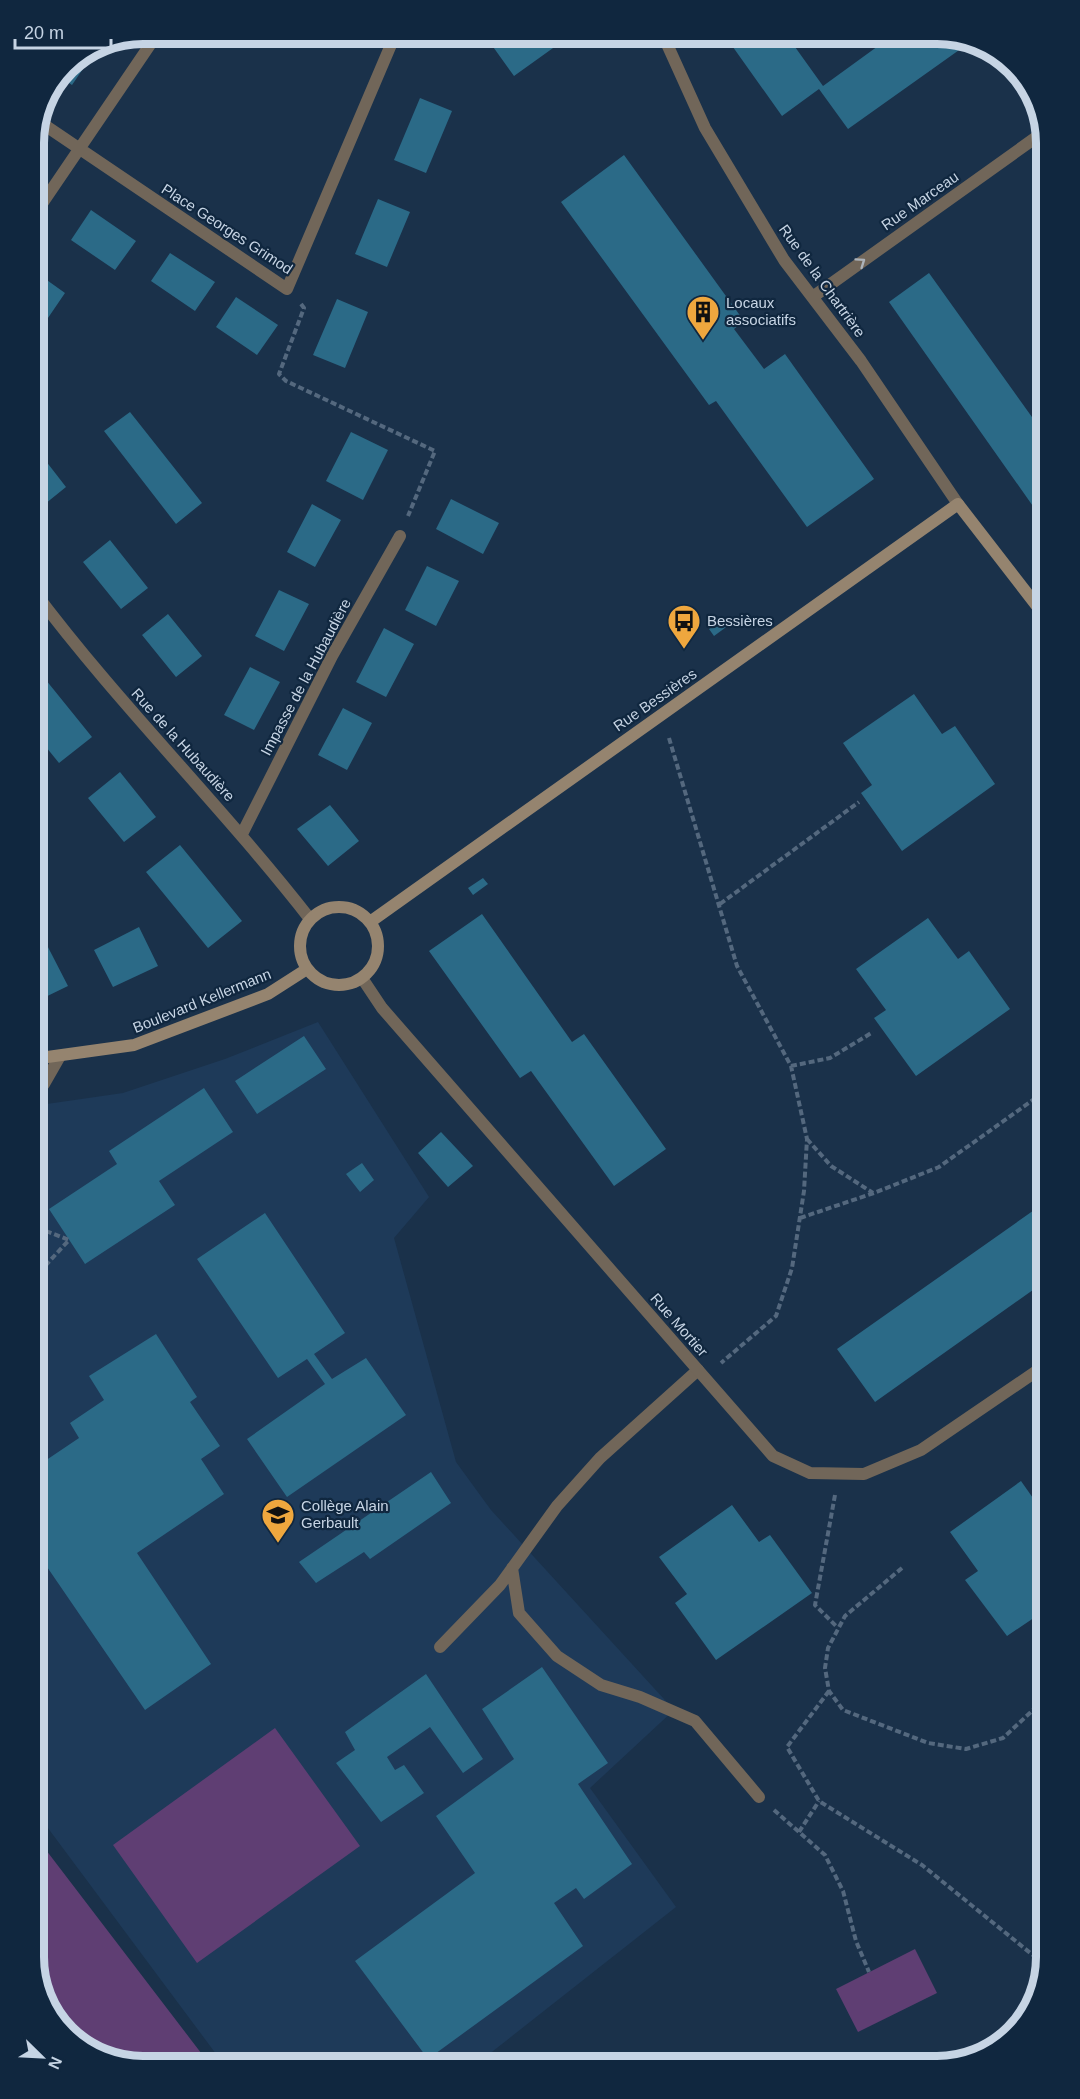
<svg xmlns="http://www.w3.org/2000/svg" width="1080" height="2099" font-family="Helvetica,sans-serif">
<rect width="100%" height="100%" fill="#1a314a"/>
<path fill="#1e3a59" d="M 318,1022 L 429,1197 L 394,1238 L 456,1462 L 491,1510 L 674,1710 L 590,1788 L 676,1907 L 474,2066 L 225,2066 L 33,1808 L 33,1106 L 123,1093 L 225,1059 Z"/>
<path fill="#5f3e73" d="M 275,1728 L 360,1846 L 197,1963 L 113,1845 Z
M 33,1833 L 211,2066 L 136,2066 L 82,2047 L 41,1998 L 33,1956 Z
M 915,1949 L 937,1993 L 858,2032 L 836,1989 Z"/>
<path fill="#2b6a87" d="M 492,33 L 574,33 L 514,76 L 486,37 Z
M 723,33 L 785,33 L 823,86 L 896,33 L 945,33 L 969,43 L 848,129 L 819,89 L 782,116 Z
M 102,41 L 72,85 L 60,77 L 65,65 Z
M 420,98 L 452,111 L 426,173 L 394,160 Z
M 624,155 L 744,321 L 734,329 L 764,369 L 785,354 L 874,479 L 807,527 L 716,401 L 709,405 L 561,202 Z
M 378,199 L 410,212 L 387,267 L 355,254 Z
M 91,210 L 136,241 L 115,270 L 71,240 Z
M 170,253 L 215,282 L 195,311 L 151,281 Z
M 37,273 L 65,293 L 35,337 L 33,279 Z
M 929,273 L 1047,438 L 1047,516 L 1042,519 L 889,302 Z
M 236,297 L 278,325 L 257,355 L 216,327 Z
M 337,299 L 368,312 L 345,368 L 313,355 Z
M 130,412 L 202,503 L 176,524 L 104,431 Z
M 351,432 L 388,450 L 363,500 L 326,481 Z
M 35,447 L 66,487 L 40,508 L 33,500 Z
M 451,499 L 499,523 L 483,554 L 436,529 Z
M 312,504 L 341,520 L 315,567 L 287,552 Z
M 110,540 L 148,588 L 121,609 L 83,562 Z
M 427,566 L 459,581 L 436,626 L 405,610 Z
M 279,590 L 309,604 L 284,651 L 255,636 Z
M 168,614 L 202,656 L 176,677 L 142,635 Z
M 724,618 L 729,625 L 714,636 L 709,629 Z
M 384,628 L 414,644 L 386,697 L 356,682 Z
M 33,664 L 92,737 L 59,763 L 33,731 Z
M 250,667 L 280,682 L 254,730 L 224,715 Z
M 914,694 L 942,734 L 955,726 L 995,784 L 902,851 L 861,793 L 872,785 L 843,743 Z
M 343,708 L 372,723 L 347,770 L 318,755 Z
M 120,772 L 156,817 L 124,842 L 88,798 Z
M 330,805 L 359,841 L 328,866 L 297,829 Z
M 180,845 L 242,921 L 208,948 L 146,872 Z
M 483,878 L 488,884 L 473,895 L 468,888 Z
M 482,914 L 572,1042 L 584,1034 L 666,1149 L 614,1186 L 531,1071 L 520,1078 L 429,951 Z
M 33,918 L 68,986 L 33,1003 Z
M 928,918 L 958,959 L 969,951 L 1010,1009 L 916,1076 L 874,1018 L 886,1010 L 856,969 Z
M 139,927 L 158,966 L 113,987 L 94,950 Z
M 304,1036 L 326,1069 L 257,1114 L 235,1081 Z
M 204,1088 L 233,1132 L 159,1181 L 175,1205 L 85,1264 L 49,1209 L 117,1164 L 109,1151 Z
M 441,1132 L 473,1166 L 448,1187 L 418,1153 Z
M 362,1163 L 374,1180 L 360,1192 L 346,1174 Z
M 1047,1201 L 1047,1280 L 875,1402 L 837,1349 Z
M 265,1213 L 345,1333 L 314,1354 L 332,1379 L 366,1358 L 406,1415 L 287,1497 L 247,1439 L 325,1384 L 307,1359 L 278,1378 L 197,1259 Z
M 156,1334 L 197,1397 L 190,1402 L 220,1446 L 201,1459 L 224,1494 L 137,1553 L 211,1664 L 145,1710 L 45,1564 L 33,1572 L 33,1469 L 79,1438 L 70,1423 L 104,1400 L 89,1376 Z
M 431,1472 L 451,1503 L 370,1559 L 364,1552 L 316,1583 L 299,1562 Z
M 1021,1481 L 1047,1518 L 1047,1609 L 1007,1636 L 965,1580 L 978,1571 L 950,1532 Z
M 732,1505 L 759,1542 L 770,1535 L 812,1593 L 716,1660 L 675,1603 L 687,1594 L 659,1557 Z
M 542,1667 L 608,1763 L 578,1784 L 632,1864 L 584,1899 L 576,1888 L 554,1903 L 583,1946 L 428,2059 L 355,1961 L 475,1873 L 436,1816 L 514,1759 L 482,1709 Z
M 426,1674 L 483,1759 L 463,1773 L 430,1727 L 387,1757 L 395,1770 L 404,1765 L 424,1793 L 381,1822 L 336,1763 L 355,1750 L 345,1732 Z"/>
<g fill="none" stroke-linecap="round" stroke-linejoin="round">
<path stroke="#54687e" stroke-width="4" stroke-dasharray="6 3" stroke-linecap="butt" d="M 301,304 L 304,308 L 279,374 L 286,381 L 435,451 L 408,516
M 669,738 L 737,966 L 791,1066 L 807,1139 L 804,1191 L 792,1268 L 776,1316 L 721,1363
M 720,904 L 859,802
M 791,1066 L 830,1058 L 873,1032
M 807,1139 L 831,1166 L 873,1193
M 800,1218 L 874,1193 L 939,1167 L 1047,1090
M 33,1279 L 69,1240 L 46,1231 L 33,1231
M 835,1495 L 815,1605 L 837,1627
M 902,1568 L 845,1616 L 828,1648 L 825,1668 L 829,1691 L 843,1710 L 928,1743 L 966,1749 L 1003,1738 L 1047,1697
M 829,1691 L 787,1747 L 819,1801 L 922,1865 L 1034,1956 L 1042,1972
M 774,1810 L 825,1855 L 843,1891 L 856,1941 L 869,1972
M 799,1832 L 819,1801"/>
<path stroke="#716659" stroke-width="12" d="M 33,1098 L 44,1084 L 60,1056
M 512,1568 L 519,1613 L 557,1656 L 601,1685 L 640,1697 L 695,1721 L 759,1797
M 440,1647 L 500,1585 L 557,1506 L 600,1458 L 698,1370"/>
<path stroke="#716659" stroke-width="12" d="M 662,33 L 705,128 L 784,260 L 861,361 L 958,504
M 40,122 L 287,289 L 396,33
M 33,217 L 158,33
M 814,296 L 1045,131
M 33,590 C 119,705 222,806 310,919
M 242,834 L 332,656 L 400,536
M 362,978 L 382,1008 L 773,1456 L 810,1473 L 864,1474 L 921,1450 L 1047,1364"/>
<path stroke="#95846f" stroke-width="12" d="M300 946a39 39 0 1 1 78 0a39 39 0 1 1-78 0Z
M 370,922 L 958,504 L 1047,619
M 33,1059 L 134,1045 L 268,994 L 307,969"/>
</g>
<defs><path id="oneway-chevron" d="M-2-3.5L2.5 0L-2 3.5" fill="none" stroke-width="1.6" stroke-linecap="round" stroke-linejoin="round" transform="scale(1.5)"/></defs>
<use stroke="#acb3ba" href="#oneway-chevron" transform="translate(861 262) rotate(-35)"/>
<defs>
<g id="building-pin" transform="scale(1.725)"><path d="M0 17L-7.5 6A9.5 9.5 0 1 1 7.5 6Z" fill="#efa73e" stroke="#10273f"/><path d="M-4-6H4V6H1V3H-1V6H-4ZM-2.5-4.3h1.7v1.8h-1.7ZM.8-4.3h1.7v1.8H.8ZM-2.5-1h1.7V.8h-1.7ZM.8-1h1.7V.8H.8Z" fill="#111"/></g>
<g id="bus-pin" transform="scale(1.725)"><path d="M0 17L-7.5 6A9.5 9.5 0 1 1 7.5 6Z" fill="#efa73e" stroke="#10273f"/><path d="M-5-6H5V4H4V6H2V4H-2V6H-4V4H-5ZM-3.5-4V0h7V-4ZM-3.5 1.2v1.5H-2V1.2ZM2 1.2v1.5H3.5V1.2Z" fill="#111"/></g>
<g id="school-pin" transform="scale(1.725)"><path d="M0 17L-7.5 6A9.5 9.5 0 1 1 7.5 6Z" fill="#efa73e" stroke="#10273f"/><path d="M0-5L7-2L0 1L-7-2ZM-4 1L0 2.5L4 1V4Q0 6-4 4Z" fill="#111"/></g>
</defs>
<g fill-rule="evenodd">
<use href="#building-pin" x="703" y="312"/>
<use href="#bus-pin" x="684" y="621"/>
<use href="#school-pin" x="278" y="1515"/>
</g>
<g text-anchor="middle" stroke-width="4.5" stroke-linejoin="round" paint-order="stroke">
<g font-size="15" fill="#c6d4e4" stroke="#10273f">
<text transform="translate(920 201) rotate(-35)" y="5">Rue Marceau</text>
<text transform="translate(227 229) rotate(33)" y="5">Place Georges Grimod</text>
<text transform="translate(822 281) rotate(54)" y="5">Rue de la Chartrière</text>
<text transform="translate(306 677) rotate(-62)" y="5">Impasse de la Hubaudière</text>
<text transform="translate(655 700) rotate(-35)" y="5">Rue Bessières</text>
<text transform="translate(183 745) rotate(48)" y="5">Rue de la Hubaudière</text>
<text transform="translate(202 1001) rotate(-22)" y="5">Boulevard Kellermann</text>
<text transform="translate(679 1325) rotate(49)" y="5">Rue Mortier</text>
</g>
<g font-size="15" fill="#c6d4e4" stroke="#10273f" text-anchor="start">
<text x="726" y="308">Locaux<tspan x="726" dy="17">associatifs</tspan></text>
<text x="707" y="626">Bessières</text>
<text x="301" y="1511">Collège Alain<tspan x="301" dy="17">Gerbault</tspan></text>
</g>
</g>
<path d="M0 0H1080V2099H0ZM143 44H937A99 99 0 0 1 1036 143V1957A99 99 0 0 1 937 2056H143A99 99 0 0 1 44 1957V143A99 99 0 0 1 143 44Z" fill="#10273f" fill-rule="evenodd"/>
<path fill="none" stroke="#c6d4e4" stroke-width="8" d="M143 44H937A99 99 0 0 1 1036 143V1957A99 99 0 0 1 937 2056H143A99 99 0 0 1 44 1957V143A99 99 0 0 1 143 44Z"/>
<g transform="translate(42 2057) rotate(114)" stroke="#10273f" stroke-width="4.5" paint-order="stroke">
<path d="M0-4.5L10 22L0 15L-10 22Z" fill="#c6d4e4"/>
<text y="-9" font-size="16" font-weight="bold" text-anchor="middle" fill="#c6d4e4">N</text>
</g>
<path d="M15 39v9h96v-9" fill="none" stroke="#c6d4e4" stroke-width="3"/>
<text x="24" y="39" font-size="18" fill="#c6d4e4" stroke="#10273f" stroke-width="4.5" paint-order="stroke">20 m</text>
</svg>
